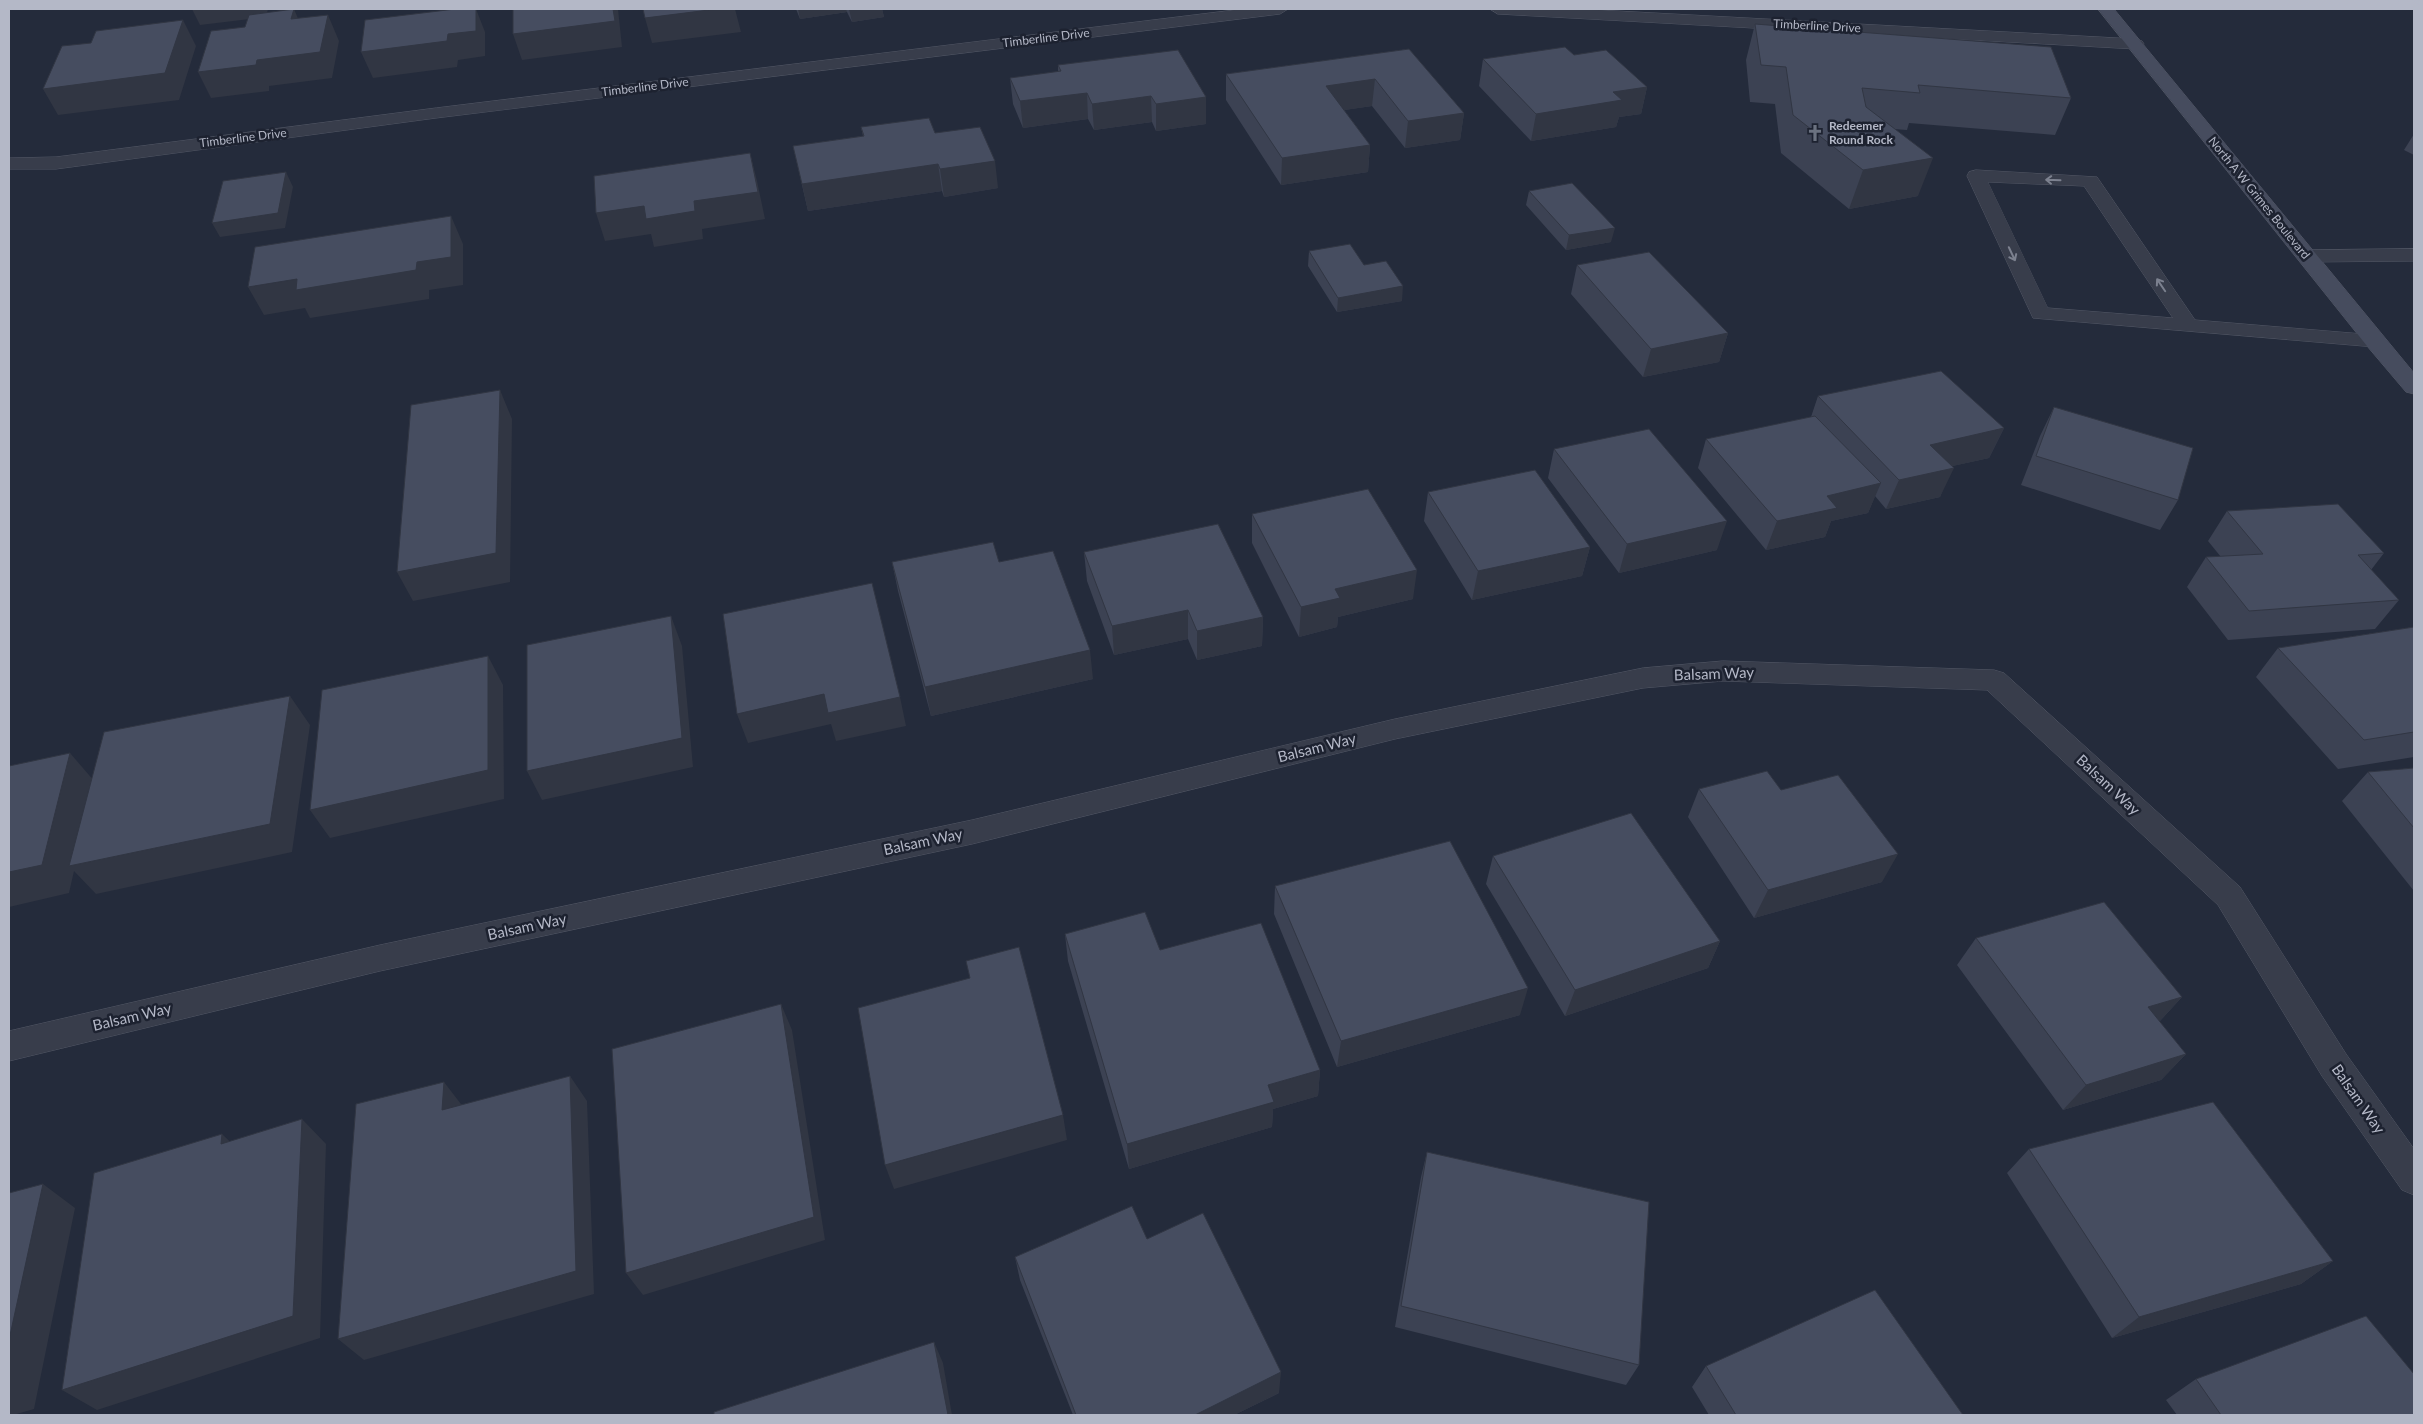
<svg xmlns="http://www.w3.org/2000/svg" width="2423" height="1424" font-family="Lato,sans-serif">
<rect width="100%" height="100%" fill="#242b3b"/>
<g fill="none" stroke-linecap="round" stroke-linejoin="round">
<g stroke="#535866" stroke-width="1">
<path id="service" d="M 1976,170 L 2097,177 L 2195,320 L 2375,335 L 2383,336 L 2386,341 L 2383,346 L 2375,347 L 2033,318 L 1967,176 L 1969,172 ZM 1988,182 L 2084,186 L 2173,318 L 2048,308 Z
M 2414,249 L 2414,261 L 2306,262 L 2299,260 L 2296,256 L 2299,252 L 2306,250 Z"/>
</g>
<g stroke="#535866" stroke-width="1">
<path id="minor" d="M 1243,9 L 1288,9 L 1280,14 L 436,118 L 56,169 L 9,169 L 9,158 L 56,157 L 436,108 Z
M 1490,9 L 1580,9 L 2136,39 L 2142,41 L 2144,44 L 2142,47 L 2136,49 L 1498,14 Z
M 1723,661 L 1994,670 L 2004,673 L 2240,887 L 2346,1054 L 2414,1149 L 2414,1195 L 2402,1190 L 2322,1076 L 2218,905 L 1987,690 L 1723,681 L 1643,688 L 1395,739 L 972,844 L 380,971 L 9,1061 L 9,1031 L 380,945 L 972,820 L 1395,719 L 1643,668 Z"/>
</g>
<g stroke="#535866" stroke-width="1">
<path id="secondary" d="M 2098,9 L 2114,9 L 2414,373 L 2414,394 L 2406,392 L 2367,346 Z"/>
</g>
<use href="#service" fill="#383d4b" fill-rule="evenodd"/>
<use href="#minor" fill="#383d4b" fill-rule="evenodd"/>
<use href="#secondary" fill="#464c5e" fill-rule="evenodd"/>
</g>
<path fill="#3c4253" d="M 796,9 L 882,9 L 884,17 L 852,22 L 847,12 L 800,19 Z
M 1755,24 L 2071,98 L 2055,135 L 1909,123 L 1907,130 L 1894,129 L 1918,196 L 1849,209 L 1781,153 L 1775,104 L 1750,102 L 1746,60 Z
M 1409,49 L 1464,113 L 1460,140 L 1405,148 L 1372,106 L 1344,110 L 1370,145 L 1368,172 L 1281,185 L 1226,100 L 1226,74 Z
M 1574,55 L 1647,87 L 1641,114 L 1619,117 L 1616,127 L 1531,141 L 1479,86 L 1483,59 Z
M 1058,65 L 1206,97 L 1206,124 L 1156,131 L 1152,122 L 1094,130 L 1088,119 L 1023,128 L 1013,104 L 1010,78 L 1058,72 Z
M 861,127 L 935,133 L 998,188 L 944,197 L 942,191 L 808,211 L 793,146 L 863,136 Z
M 2414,134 L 2414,155 L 2404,150 Z
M 1529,191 L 1611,242 L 1566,250 L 1526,205 Z
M 1309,251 L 1364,265 L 1402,301 L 1337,312 L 1308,266 Z
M 1577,265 L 1728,333 L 1719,362 L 1643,377 L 1571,294 Z
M 1818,396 L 2004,428 L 1989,458 L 1952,466 L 1940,497 L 1886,509 L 1875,496 L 1868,513 L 1831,521 L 1825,537 L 1766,550 L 1698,468 L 1706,439 L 1811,417 Z
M 2054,407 L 2178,500 L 2160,530 L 2021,485 L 2040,436 Z
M 1554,449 L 1717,550 L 1619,573 L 1548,478 Z
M 1428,492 L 1590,547 L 1582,576 L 1472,600 L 1424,521 Z
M 2227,511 L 2384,553 L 2371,570 L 2399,600 L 2375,629 L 2228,640 L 2187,587 L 2206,557 L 2221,557 L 2208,541 Z
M 1252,514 L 1413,599 L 1338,617 L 1337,627 L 1299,637 L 1252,543 Z
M 1084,552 L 1263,617 L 1262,646 L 1197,660 L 1188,639 L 1114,655 L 1087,581 Z
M 892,562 L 999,562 L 1093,679 L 931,716 L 898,591 Z
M 2414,627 L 2414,757 L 2338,769 L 2256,677 L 2278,648 Z
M 2414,768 L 2414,891 L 2342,801 L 2368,772 Z
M 1699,789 L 1781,790 L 1882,882 L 1754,918 L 1688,817 Z
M 1493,856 L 1720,941 L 1708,968 L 1565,1016 L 1486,884 Z
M 1275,886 L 1520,1015 L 1337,1067 L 1274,914 Z
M 1065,934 L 1160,950 L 1320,1070 L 1318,1096 L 1273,1109 L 1272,1127 L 1129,1169 L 1068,961 Z
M 1976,938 L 2182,997 L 2159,1022 L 2186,1054 L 2161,1080 L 2063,1110 L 1957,965 Z
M 2029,1149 L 2333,1261 L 2301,1284 L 2112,1338 L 2007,1173 Z
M 1427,1152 L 1639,1365 L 1626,1385 L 1395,1327 L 1421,1177 Z
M 1147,1239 L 1279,1393 L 1234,1415 L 1073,1415 L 1020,1280 L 1015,1257 Z
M 1706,1366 L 1963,1415 L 1709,1415 L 1692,1387 Z
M 2196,1379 L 2414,1415 L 2177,1415 L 2166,1400 Z"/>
<path fill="#313643" d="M 192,9 L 268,9 L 266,17 L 200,25 Z
M 294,9 L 305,35 L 291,19 Z
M 476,9 L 485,32 L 485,56 L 458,60 L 457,67 L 373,78 L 361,52 L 448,34 Z
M 613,9 L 618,9 L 622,47 L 522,60 L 513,34 Z
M 717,9 L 735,9 L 741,32 L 652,43 L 645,18 Z
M 798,9 L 846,9 L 847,12 L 800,19 Z
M 849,9 L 882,9 L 884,17 L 852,22 Z
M 328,15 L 339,41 L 332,78 L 269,86 L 269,91 L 211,98 L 198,72 L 257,60 Z
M 183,20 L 196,46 L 179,100 L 58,115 L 43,89 Z
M 1375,79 L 1372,106 L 1325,113 L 1326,86 Z
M 1647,87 L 1641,114 L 1619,117 L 1616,127 L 1531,141 L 1536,114 L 1613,92 Z
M 1087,93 L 1088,119 L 1023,128 L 1020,101 Z
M 1151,96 L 1152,122 L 1094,130 L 1092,104 Z
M 1206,97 L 1206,124 L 1156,131 L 1156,104 Z
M 1464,113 L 1460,140 L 1405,148 L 1408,121 Z
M 1370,145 L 1368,172 L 1281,185 L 1282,158 Z
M 750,153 L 757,181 L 765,219 L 702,229 L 703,239 L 654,247 L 651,234 L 605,241 L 596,213 L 644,206 L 694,201 Z
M 1933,158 L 1918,196 L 1849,209 L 1863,170 Z
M 995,161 L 998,188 L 944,197 L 940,169 Z
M 938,164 L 942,191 L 808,211 L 802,184 Z
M 286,172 L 293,187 L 285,228 L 220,237 L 212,223 Z
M 451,216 L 463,244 L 463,285 L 429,290 L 429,299 L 310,318 L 305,308 L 264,315 L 248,287 L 297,279 L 417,262 Z
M 1615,228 L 1611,242 L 1566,250 L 1569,235 Z
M 1403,286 L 1402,301 L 1337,312 L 1338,298 Z
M 1728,333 L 1719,362 L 1643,377 L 1651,349 Z
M 500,390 L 512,419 L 510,582 L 413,601 L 397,572 Z
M 2004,428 L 1989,458 L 1917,474 L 1930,445 Z
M 1954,468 L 1940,497 L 1886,509 L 1899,480 Z
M 1881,483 L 1868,513 L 1831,521 L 1825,537 L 1766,550 L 1777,521 L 1827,496 Z
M 1727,521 L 1717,550 L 1619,573 L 1627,544 Z
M 1590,547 L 1582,576 L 1472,600 L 1478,571 Z
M 1417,570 L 1413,599 L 1338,617 L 1337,627 L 1299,637 L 1301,607 L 1335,589 Z
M 1188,610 L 1188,639 L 1114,655 L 1112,626 Z
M 671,616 L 682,646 L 693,767 L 542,800 L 527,771 Z
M 1263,617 L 1262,646 L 1197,660 L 1197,631 Z
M 1090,650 L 1093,679 L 931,716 L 925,687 Z
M 488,656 L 503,685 L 504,799 L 330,838 L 310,810 Z
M 824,694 L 900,697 L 906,726 L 836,741 L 831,724 L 748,743 L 737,714 Z
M 290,696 L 310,725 L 292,852 L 96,894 L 74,871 L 69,893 L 9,907 L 9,872 L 70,753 L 95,782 Z
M 1898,854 L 1882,882 L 1754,918 L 1768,890 Z
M 1720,941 L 1708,968 L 1565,1016 L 1575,990 Z
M 1528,988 L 1520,1015 L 1337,1067 L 1341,1041 Z
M 2182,997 L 2158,1023 L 2148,1007 Z
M 781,1004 L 792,1030 L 825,1240 L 643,1295 L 626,1273 Z
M 2186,1054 L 2161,1080 L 2063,1110 L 2086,1085 Z
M 1320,1070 L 1318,1096 L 1273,1109 L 1272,1127 L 1129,1169 L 1127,1144 L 1268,1085 Z
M 570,1076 L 587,1101 L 594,1294 L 364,1360 L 338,1339 Z
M 444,1082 L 464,1108 L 442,1110 Z
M 1063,1115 L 1067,1140 L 894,1189 L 885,1165 Z
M 302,1119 L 326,1144 L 320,1338 L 97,1410 L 62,1390 Z
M 222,1134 L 248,1159 L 221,1144 Z
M 43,1184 L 75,1208 L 34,1409 L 13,1415 L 9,1415 L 9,1340 Z
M 2333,1261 L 2301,1284 L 2112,1338 L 2139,1317 Z
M 934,1342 L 943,1363 L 952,1415 L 948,1415 Z
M 1281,1372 L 1279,1393 L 1234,1415 L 1195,1415 Z"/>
<path fill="#464d60" stroke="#313643" d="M 294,9 L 291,19 L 328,15 L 320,52 L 257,60 L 256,65 L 198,72 L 211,31 L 245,27 L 249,15 Z
M 455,9 L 476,9 L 476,31 L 448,34 L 447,41 L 361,52 L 365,20 Z
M 513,9 L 613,9 L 615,21 L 513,34 Z
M 643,9 L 717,9 L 645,18 Z
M 183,20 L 165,73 L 43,89 L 62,46 L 91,43 L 96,31 Z
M 1755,24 L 2051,47 L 2071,98 L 1918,85 L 1920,93 L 1862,88 L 1866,107 L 1933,158 L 1863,170 L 1793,115 L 1786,67 L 1761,65 Z
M 1565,47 L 1574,55 L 1606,50 L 1647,87 L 1613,92 L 1622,100 L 1536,114 L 1483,59 Z
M 1409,49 L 1464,113 L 1408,121 L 1375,79 L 1326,86 L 1370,145 L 1282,158 L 1226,74 Z
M 1178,50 L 1206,97 L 1156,104 L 1151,96 L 1092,104 L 1087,93 L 1020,101 L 1010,78 L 1061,71 L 1058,65 Z
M 929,118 L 935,133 L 980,127 L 995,161 L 940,169 L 938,164 L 802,184 L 793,146 L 864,136 L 861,127 Z
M 750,153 L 758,192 L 694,201 L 695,211 L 646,219 L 644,206 L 596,213 L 594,176 Z
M 286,172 L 278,213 L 212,223 L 223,181 Z
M 1572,183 L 1615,228 L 1569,235 L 1529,191 Z
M 451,216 L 451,257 L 417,262 L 416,270 L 296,290 L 297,279 L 248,287 L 255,247 Z
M 1350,244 L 1364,265 L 1386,261 L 1403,286 L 1338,298 L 1309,251 Z
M 1649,252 L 1728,333 L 1651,349 L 1577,265 Z
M 1941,371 L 2004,428 L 1930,445 L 1954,468 L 1899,480 L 1818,396 Z
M 500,390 L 496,553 L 397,572 L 411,405 Z
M 2054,407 L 2193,448 L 2178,500 L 2036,456 Z
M 1815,416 L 1881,483 L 1827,496 L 1837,508 L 1777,521 L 1706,439 Z
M 1649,429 L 1727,521 L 1627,544 L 1554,449 Z
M 1535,470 L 1590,547 L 1478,571 L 1428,492 Z
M 1368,489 L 1417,570 L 1335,589 L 1340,598 L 1301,607 L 1252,514 Z
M 2338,504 L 2384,553 L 2358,555 L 2399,600 L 2249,611 L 2206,557 L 2263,554 L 2227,511 Z
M 1218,524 L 1263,617 L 1197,631 L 1188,610 L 1112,626 L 1084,552 Z
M 993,542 L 999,562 L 1053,551 L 1090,650 L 925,687 L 892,562 Z
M 872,583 L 900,697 L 828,713 L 824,694 L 737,714 L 723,614 Z
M 671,616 L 682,738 L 527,771 L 527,645 Z
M 2414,627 L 2414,732 L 2364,740 L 2278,648 Z
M 488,656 L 488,770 L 310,810 L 322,690 Z
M 290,696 L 270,824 L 69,866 L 104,732 Z
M 70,753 L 42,865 L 9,872 L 9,766 Z
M 2414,768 L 2414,828 L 2368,772 Z
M 1767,771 L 1781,790 L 1838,775 L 1898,854 L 1768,890 L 1699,789 Z
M 1631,813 L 1720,941 L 1575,990 L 1493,856 Z
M 1450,841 L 1528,988 L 1341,1041 L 1275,886 Z
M 2104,902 L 2182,997 L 2148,1007 L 2186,1054 L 2086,1085 L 1976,938 Z
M 1145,912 L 1160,950 L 1261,923 L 1320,1070 L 1268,1085 L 1274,1102 L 1127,1144 L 1065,934 Z
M 1019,947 L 1063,1115 L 885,1165 L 858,1008 L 970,978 L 966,961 Z
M 781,1004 L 814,1217 L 626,1273 L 612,1049 Z
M 570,1076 L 576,1271 L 338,1339 L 356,1104 L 444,1082 L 442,1110 Z
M 2213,1102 L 2333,1261 L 2139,1317 L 2029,1149 Z
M 302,1119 L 293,1316 L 62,1390 L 94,1173 L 222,1134 L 221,1144 Z
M 1427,1152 L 1649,1202 L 1639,1365 L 1401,1306 Z
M 43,1184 L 9,1340 L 9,1193 Z
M 1132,1206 L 1147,1239 L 1203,1213 L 1281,1372 L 1195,1415 L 1076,1415 L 1015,1257 Z
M 1875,1290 L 1963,1415 L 1736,1415 L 1706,1366 Z
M 2366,1316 L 2414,1374 L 2414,1415 L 2221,1415 L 2196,1379 Z
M 934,1342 L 948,1415 L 714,1415 L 714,1412 Z"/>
<defs><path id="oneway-shaft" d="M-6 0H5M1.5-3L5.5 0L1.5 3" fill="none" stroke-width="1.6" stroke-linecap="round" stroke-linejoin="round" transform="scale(1.25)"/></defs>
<g stroke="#7c818f">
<use href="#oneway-shaft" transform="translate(2053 180) rotate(-178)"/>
<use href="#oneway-shaft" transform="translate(2012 254) rotate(65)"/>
<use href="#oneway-shaft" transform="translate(2161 285) rotate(-124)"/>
</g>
<defs>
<g id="church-bare" transform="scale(1.35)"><path d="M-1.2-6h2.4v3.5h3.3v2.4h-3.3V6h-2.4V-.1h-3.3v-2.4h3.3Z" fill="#6b7280" stroke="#1d2230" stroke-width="2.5" paint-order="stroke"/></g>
</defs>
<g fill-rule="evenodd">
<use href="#church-bare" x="1815" y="133"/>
</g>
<g text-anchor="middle" stroke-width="5" stroke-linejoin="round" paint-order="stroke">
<g font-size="12" fill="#b4b8c7" stroke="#1d2230">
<text transform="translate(1817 26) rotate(3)" y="4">Timberline Drive</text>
<text transform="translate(1046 38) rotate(-7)" y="4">Timberline Drive</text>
<text transform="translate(645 87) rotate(-7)" y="4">Timberline Drive</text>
<text transform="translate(243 138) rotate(-7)" y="4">Timberline Drive</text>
<text transform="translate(2259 198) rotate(51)" y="4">North A W Grimes Boulevard</text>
</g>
<g font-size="12" font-weight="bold" fill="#b4b8c7" stroke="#1d2230" text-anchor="start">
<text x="1829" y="130">Redeemer<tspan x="1829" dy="14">Round Rock</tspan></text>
</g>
<g font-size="15" fill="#b4b8c7" stroke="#1d2230">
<text transform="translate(1714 674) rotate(-2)" y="5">Balsam Way</text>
<text transform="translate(1317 748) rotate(-14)" y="5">Balsam Way</text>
<text transform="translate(2108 785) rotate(43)" y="5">Balsam Way</text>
<text transform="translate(923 842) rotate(-12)" y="5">Balsam Way</text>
<text transform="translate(527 927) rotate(-12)" y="5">Balsam Way</text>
<text transform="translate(132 1017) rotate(-13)" y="5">Balsam Way</text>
<text transform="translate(2358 1099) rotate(55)" y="5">Balsam Way</text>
</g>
</g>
<rect width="2423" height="1424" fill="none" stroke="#b4b8c7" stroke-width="20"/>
</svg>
